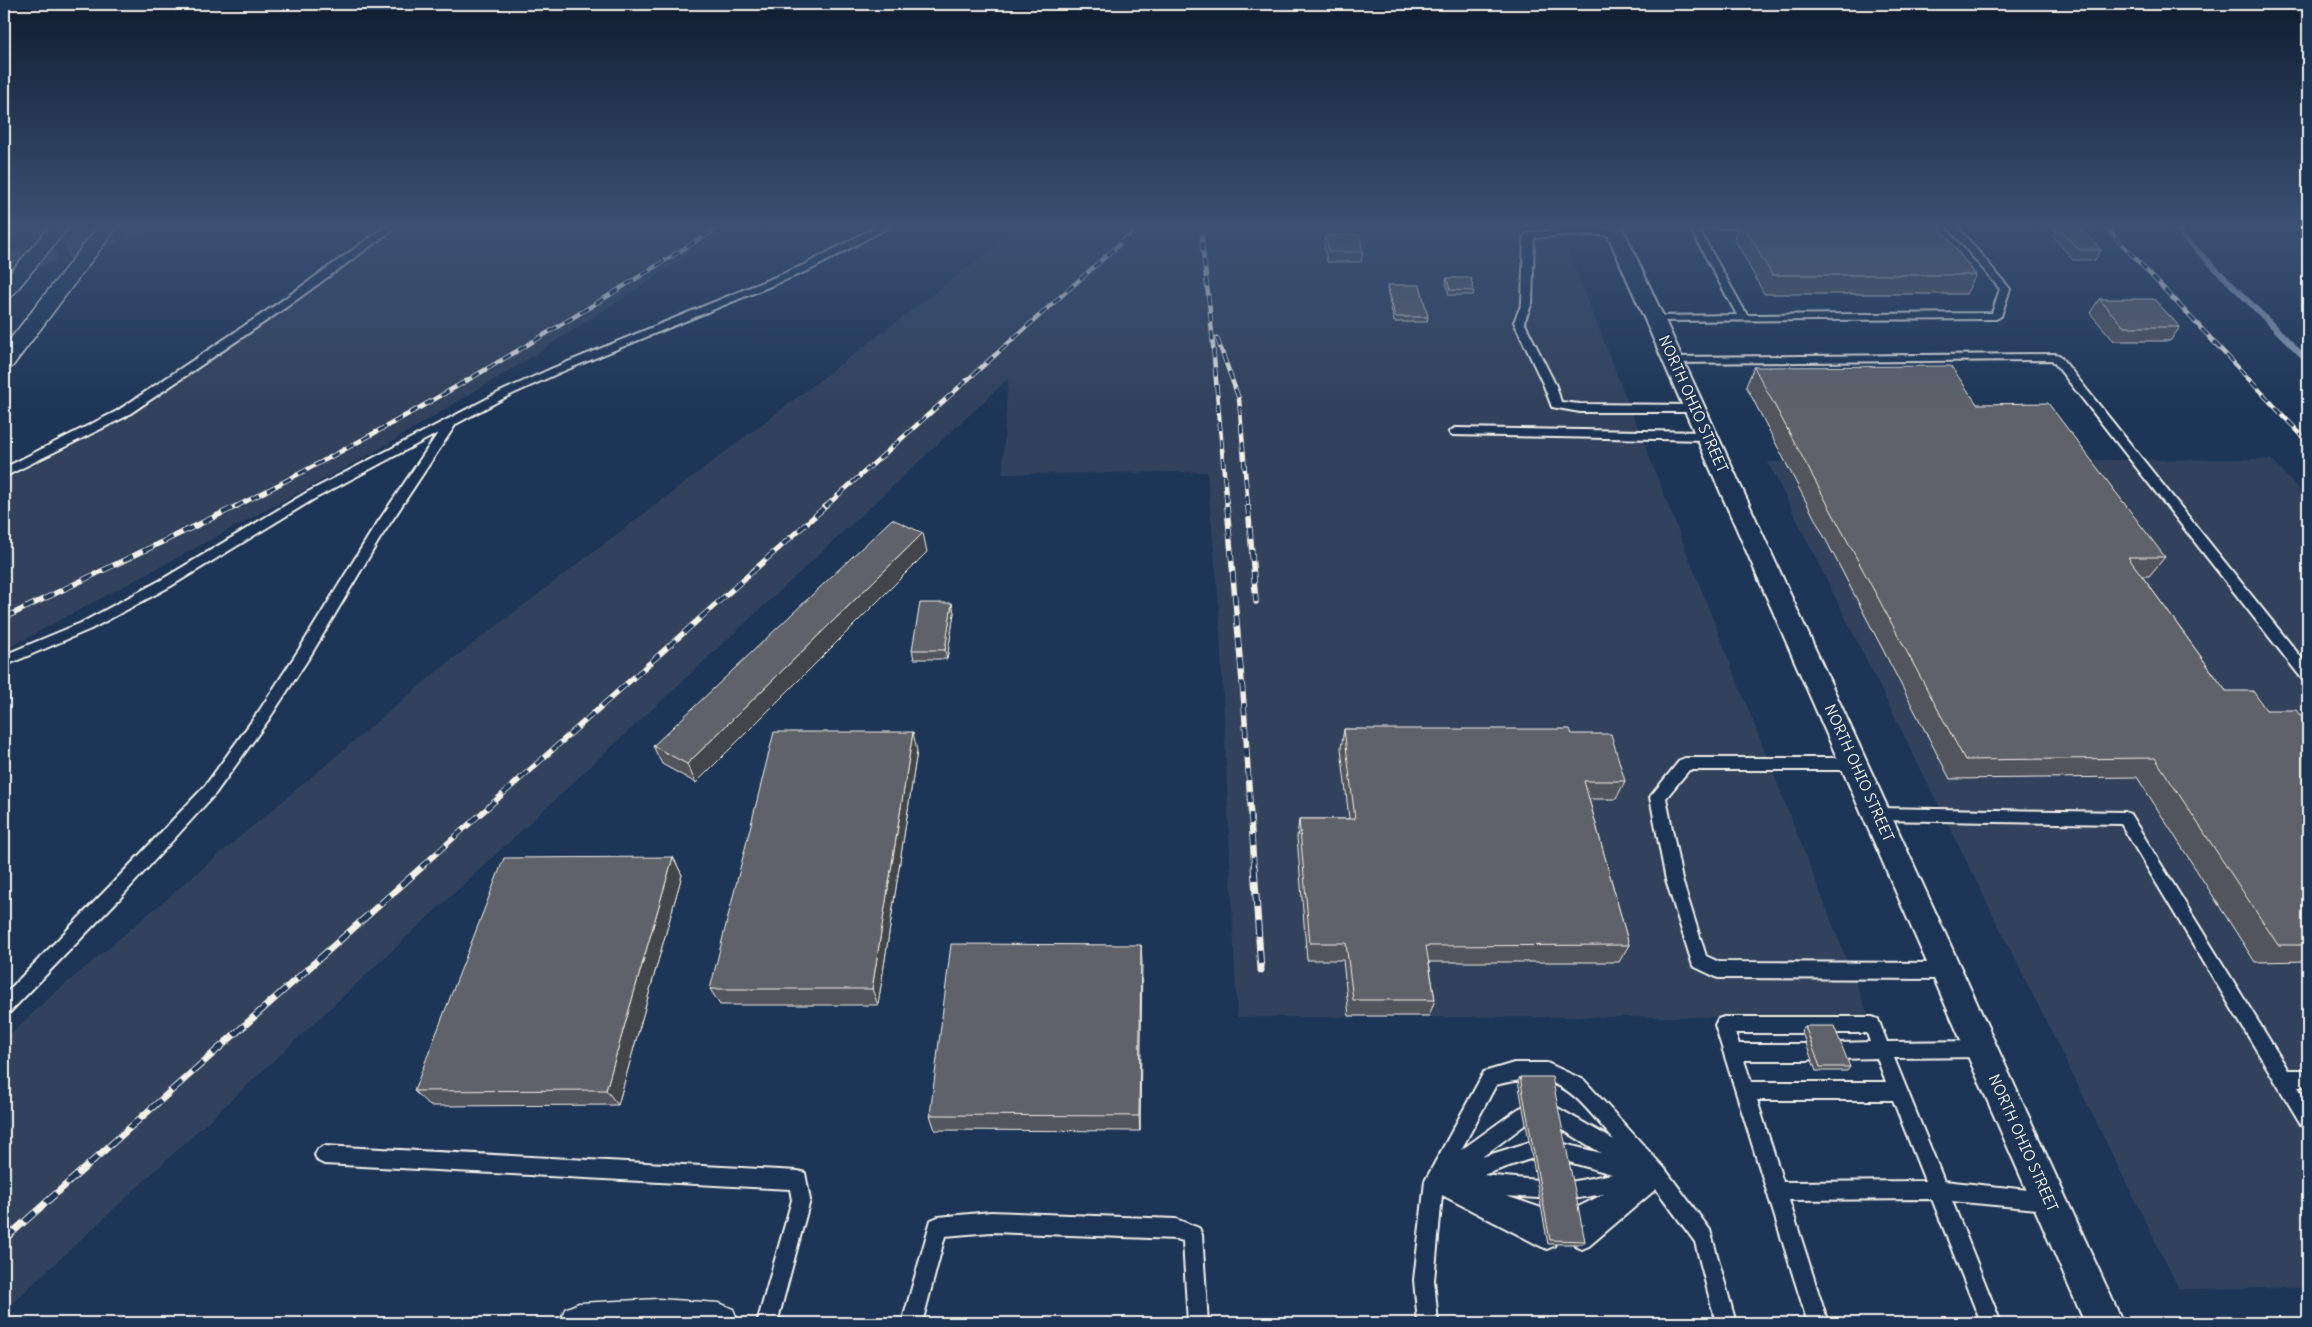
<svg xmlns="http://www.w3.org/2000/svg" width="2312" height="1327" font-family="Delius,sans-serif">
<rect width="100%" height="100%" fill="#1d3557"/>
<filter id="ink" filterUnits="userSpaceOnUse"><feTurbulence type="fractalNoise" baseFrequency=".02" numOctaves="2"/><feDisplacementMap in="SourceGraphic" scale="10" xChannelSelector="R" yChannelSelector="G"/><feConvolveMatrix kernelMatrix="1 2 1 2 8 2 1 2 1" color-interpolation-filters="sRGB"/></filter>
<g filter="url(#ink)">
<path fill="#31425d" d="M 408,224 L 737,224 L 522,363 L 371,454 L 4,650 L 4,479 L 44,461 Z
M 1025,224 L 1558,224 L 1869,1017 L 1237,1017 L 1219,608 L 1207,472 L 1002,474 L 1008,379 L 4,1311 L 4,1040 L 50,997 L 441,668 Z
M 2271,459 L 2308,500 L 2308,1288 L 2179,1289 L 1768,462 Z"/>
<g fill="none" stroke-linecap="round" stroke-linejoin="round">
<path stroke="#8ea2b4" stroke-width="5.5" d="M 2171,224 L 2308,361"/>
<path stroke="#3d516d" stroke-width="21" stroke-dasharray="21 11" stroke-linecap="butt" d="M 4,266 L 145,224"/>
<g stroke="#f4f1e8" stroke-width="4">
<path id="service" d="M 389,224 L 401,224 L 288,306 L 125,417 L 4,477 L 4,468 L 117,411 L 280,302 Z
M 881,224 L 894,224 L 812,269 L 561,372 L 508,396 L 456,424 L 379,540 L 312,653 L 269,719 L 215,794 L 122,896 L 10,1012 L 4,1014 L 4,995 L 110,886 L 205,786 L 259,711 L 302,645 L 370,534 L 438,433 L 314,499 L 171,586 L 91,629 L 4,666 L 4,655 L 81,623 L 161,580 L 306,493 L 500,392 L 553,368 L 804,265 Z
M 1688,224 L 1796,224 L 1791,227 L 1698,228 L 1747,315 L 1992,313 L 2000,289 L 1945,224 L 1955,224 L 2010,289 L 2001,316 L 1996,319 L 1650,321 L 1650,317 L 1654,316 L 1737,315 Z
M 1564,229 L 1615,229 L 1620,232 L 1615,235 L 1564,235 L 1534,238 L 1532,303 L 1524,322 L 1556,386 L 1561,402 L 1580,404 L 1695,405 L 1701,409 L 1699,412 L 1580,412 L 1552,407 L 1544,386 L 1514,322 L 1522,303 L 1524,236 L 1529,233 Z
M 2055,354 L 2059,355 L 2308,666 L 2308,681 L 2303,680 L 2052,360 L 1673,363 L 1668,360 L 1673,357 Z
M 1455,428 L 1707,432 L 1713,436 L 1707,440 L 1451,435 L 1449,432 Z
M 1685,758 L 1855,758 L 1860,760 L 1862,764 L 1860,768 L 1855,770 L 1689,770 L 1666,798 L 1682,880 L 1706,956 L 1719,962 L 1948,963 L 1954,966 L 1956,971 L 1954,976 L 1948,979 L 1718,978 L 1693,966 L 1666,880 L 1650,797 L 1680,760 Z
M 1877,808 L 2125,812 L 2130,814 L 2288,1070 L 2308,1070 L 2308,1086 L 2298,1087 L 2308,1104 L 2308,1129 L 2302,1126 L 2121,824 L 1877,820 L 1872,818 L 1869,814 L 1872,810 Z
M 1724,1017 L 1872,1017 L 1878,1019 L 1887,1042 L 1981,1041 L 1987,1043 L 1990,1049 L 1987,1055 L 1981,1057 L 1894,1058 L 1944,1181 L 2048,1192 L 2055,1194 L 2057,1201 L 2055,1208 L 2048,1210 L 1952,1201 L 2001,1323 L 1981,1323 L 1932,1199 L 1789,1200 L 1828,1323 L 1808,1323 L 1715,1025 L 1718,1019 ZM 1735,1033 L 1867,1033 L 1870,1042 L 1839,1043 L 1833,1045 L 1830,1051 L 1833,1057 L 1839,1059 L 1877,1058 L 1886,1082 L 1751,1082 L 1744,1060 L 1809,1060 L 1815,1058 L 1818,1052 L 1815,1046 L 1809,1044 L 1739,1044 ZM 1757,1100 L 1893,1100 L 1925,1181 L 1783,1182 Z
M 1514,1063 L 1547,1063 L 1584,1080 L 1665,1169 L 1710,1230 L 1736,1323 L 1716,1323 L 1695,1242 L 1656,1189 L 1589,1246 L 1582,1249 L 1575,1246 L 1572,1239 L 1575,1232 L 1585,1224 L 1577,1227 L 1570,1225 L 1568,1218 L 1570,1211 L 1604,1194 L 1572,1199 L 1565,1197 L 1563,1190 L 1565,1183 L 1612,1174 L 1558,1159 L 1555,1153 L 1558,1147 L 1564,1144 L 1601,1153 L 1550,1122 L 1547,1116 L 1550,1110 L 1556,1107 L 1614,1140 C 1574,1095 1562,1068 1496,1085 L 1461,1150 L 1518,1109 L 1524,1106 L 1530,1109 L 1533,1115 L 1530,1121 L 1482,1157 L 1530,1142 L 1536,1145 L 1539,1151 L 1536,1157 L 1483,1175 L 1538,1180 L 1545,1182 L 1547,1189 L 1545,1196 L 1538,1198 L 1506,1196 L 1550,1211 L 1552,1218 L 1550,1225 L 1544,1227 L 1554,1232 L 1557,1239 L 1554,1246 L 1547,1249 L 1540,1246 L 1442,1195 L 1434,1280 L 1438,1323 L 1418,1323 L 1414,1280 L 1425,1181 L 1484,1072 Z
M 324,1146 L 798,1171 L 805,1173 L 810,1200 L 777,1323 L 757,1323 L 792,1200 L 790,1189 L 324,1164 L 318,1161 L 315,1155 L 318,1149 Z
M 991,1212 L 1176,1219 L 1199,1228 L 1202,1235 L 1208,1323 L 1188,1323 L 1183,1241 L 1176,1239 L 991,1232 L 945,1236 L 922,1323 L 902,1323 L 931,1220 L 938,1217 Z"/>
</g>
<g stroke="#f4f1e8" stroke-width="4">
<path id="minor" d="M 1603,224 L 1621,224 L 2123,1323 L 2085,1323 Z"/>
</g>
<g stroke="#f4f1e8" stroke-width="3">
<path id="tertiary" d="M 658,1299 L 719,1303 L 733,1309 L 739,1323 L 559,1323 L 565,1309 L 579,1303 Z"/>
</g>
<g stroke="#f4f1e8" stroke-width="3">
<path id="motorway" d="M 52,224 L 71,224 L 11,297 L 4,299 L 4,280 Z
M 100,224 L 119,224 L 12,367 L 4,368 L 4,347 Z"/>
</g>
<use href="#service" fill="#1d3557" fill-rule="evenodd"/>
<use href="#minor" fill="#1d3557" fill-rule="evenodd"/>
<use href="#tertiary" fill="#1d3557" fill-rule="evenodd"/>
<use href="#motorway" fill="#1d3557" fill-rule="evenodd"/>
<g stroke="#f4f1e8" stroke-width="4.5">
<path id="rail-far2" d="M 1203,224 L 1202,244 L 1210,311 L 1227,507
M 2103,224 L 2308,442
M 1217,338 L 1239,399 L 1248,507
M 235,507 C 403,422 564,325 723,224
M 825,507 L 1142,224"/>
</g>
<g stroke="#f4f1e8" stroke-width="5.5">
<path id="rail-far1" d="M 1227,506 L 1244,705 L 1254,867
M 1248,506 L 1256,602
M 4,618 L 237,506
M 421,867 L 826,506"/>
</g>
<g stroke="#f4f1e8" stroke-width="7">
<path id="rail" d="M 1254,866 L 1261,970
M 4,1240 L 423,866"/>
</g>
<use href="#rail-far2" stroke="#1d3557" stroke-width="3" stroke-dasharray="9" stroke-linecap="butt"/>
<use href="#rail-far1" stroke="#1d3557" stroke-width="4" stroke-dasharray="11" stroke-linecap="butt"/>
<use href="#rail" stroke="#1d3557" stroke-width="5" stroke-dasharray="14" stroke-linecap="butt"/>
</g>
<path fill="#53545b" stroke="#f4f1e8" d="M 1739,224 L 1937,224 L 1976,275 L 1966,294 L 1764,294 L 1734,238 Z
M 2058,227 L 2101,250 L 2095,260 L 2073,260 L 2053,236 Z
M 1325,235 L 1363,252 L 1361,262 L 1327,262 L 1324,245 Z
M 1447,278 L 1474,291 L 1473,295 L 1449,295 L 1446,283 Z
M 1388,285 L 1428,317 L 1427,322 L 1394,322 L 1387,289 Z
M 2099,299 L 2180,327 L 2170,341 L 2114,341 L 2090,313 Z
M 1754,367 L 1977,404 L 2165,557 L 2149,576 L 2142,576 L 2226,691 L 2266,710 L 2308,725 L 2308,961 L 2255,962 L 2137,777 L 1950,779 L 1746,386 Z
M 927,552 L 696,783 L 662,764 L 653,746 Z
M 952,603 L 954,613 L 947,659 L 914,659 L 912,650 Z
M 1344,729 L 1572,734 L 1625,781 L 1616,799 L 1589,799 L 1629,945 L 1619,962 L 1429,962 L 1435,1000 L 1429,1016 L 1349,1016 L 1343,960 L 1307,960 L 1297,837 L 1299,819 L 1349,819 L 1341,748 Z
M 917,751 L 878,1005 L 720,1005 L 710,989 Z
M 673,857 L 682,875 L 618,1105 L 430,1106 L 414,1091 Z
M 1141,945 L 1140,1131 L 935,1130 L 930,1115 Z
M 1805,1026 L 1850,1067 L 1847,1071 L 1816,1071 L 1801,1030 Z
M 1520,1077 L 1585,1241 L 1583,1244 L 1548,1244 L 1518,1081 Z"/>
<path fill="#43454a" stroke="#f4f1e8" d="M 923,533 L 927,552 L 696,783 L 687,764 Z
M 952,603 L 954,613 L 947,659 L 945,650 Z
M 913,732 L 917,751 L 878,1005 L 872,989 Z
M 673,857 L 682,875 L 618,1105 L 606,1090 Z
M 1141,945 L 1142,962 L 1140,1131 L 1139,1116 Z"/>
<path fill="#60626a" stroke="#f4f1e8" d="M 1743,224 L 1937,224 L 1976,275 L 1772,275 Z
M 2058,227 L 2080,227 L 2101,250 L 2079,250 Z
M 1325,235 L 1359,235 L 1363,252 L 1329,252 Z
M 1447,278 L 1471,278 L 1474,291 L 1450,290 Z
M 1388,285 L 1420,285 L 1428,317 L 1395,317 Z
M 2099,299 L 2154,299 L 2180,327 L 2124,327 Z
M 1951,366 L 1977,404 L 2048,403 L 2165,557 L 2128,557 L 2226,691 L 2253,691 L 2266,710 L 2296,710 L 2308,725 L 2308,945 L 2278,945 L 2155,758 L 1965,760 L 1754,367 Z
M 892,519 L 923,533 L 687,764 L 653,746 Z
M 920,603 L 952,603 L 945,650 L 912,650 Z
M 1344,729 L 1570,729 L 1572,734 L 1611,734 L 1625,781 L 1584,781 L 1629,945 L 1426,946 L 1435,1000 L 1353,1000 L 1346,943 L 1310,943 L 1299,819 L 1355,819 Z
M 774,732 L 913,732 L 872,989 L 710,989 Z
M 673,857 L 606,1090 L 414,1091 L 504,858 Z
M 951,944 L 1141,945 L 1139,1116 L 930,1115 Z
M 1805,1026 L 1834,1026 L 1850,1067 L 1820,1067 Z
M 1520,1077 L 1552,1077 L 1585,1241 L 1550,1240 Z"/>
</g>
<linearGradient id="sky" x2="0" y2="1"><stop stop-color="#101d30"/><stop offset="0.55" stop-color="#3a5174"/><stop offset="1" stop-color="#3a5174" stop-opacity="0"/></linearGradient>
<rect width="2312" height="410" fill="url(#sky)"/>
<g text-anchor="middle" stroke-width="4" stroke-linejoin="round" paint-order="stroke">
<g font-size="15" fill="#f4f1e8" stroke="#1d3557">
<text transform="translate(1693 404) rotate(66)" y="5">NORTH OHIO STREET</text>
<text transform="translate(1859 773) rotate(66)" y="5">NORTH OHIO STREET</text>
<text transform="translate(2023 1143) rotate(66)" y="5">NORTH OHIO STREET</text>
</g>
</g>
<rect width="2312" height="1327" fill="none" stroke="#1d3557" stroke-width="20"/>
<rect x="10" y="10" width="2292" height="1307" fill="none" stroke="#f4f1e8" stroke-width="2" filter="url(#ink)"/>
</svg>
